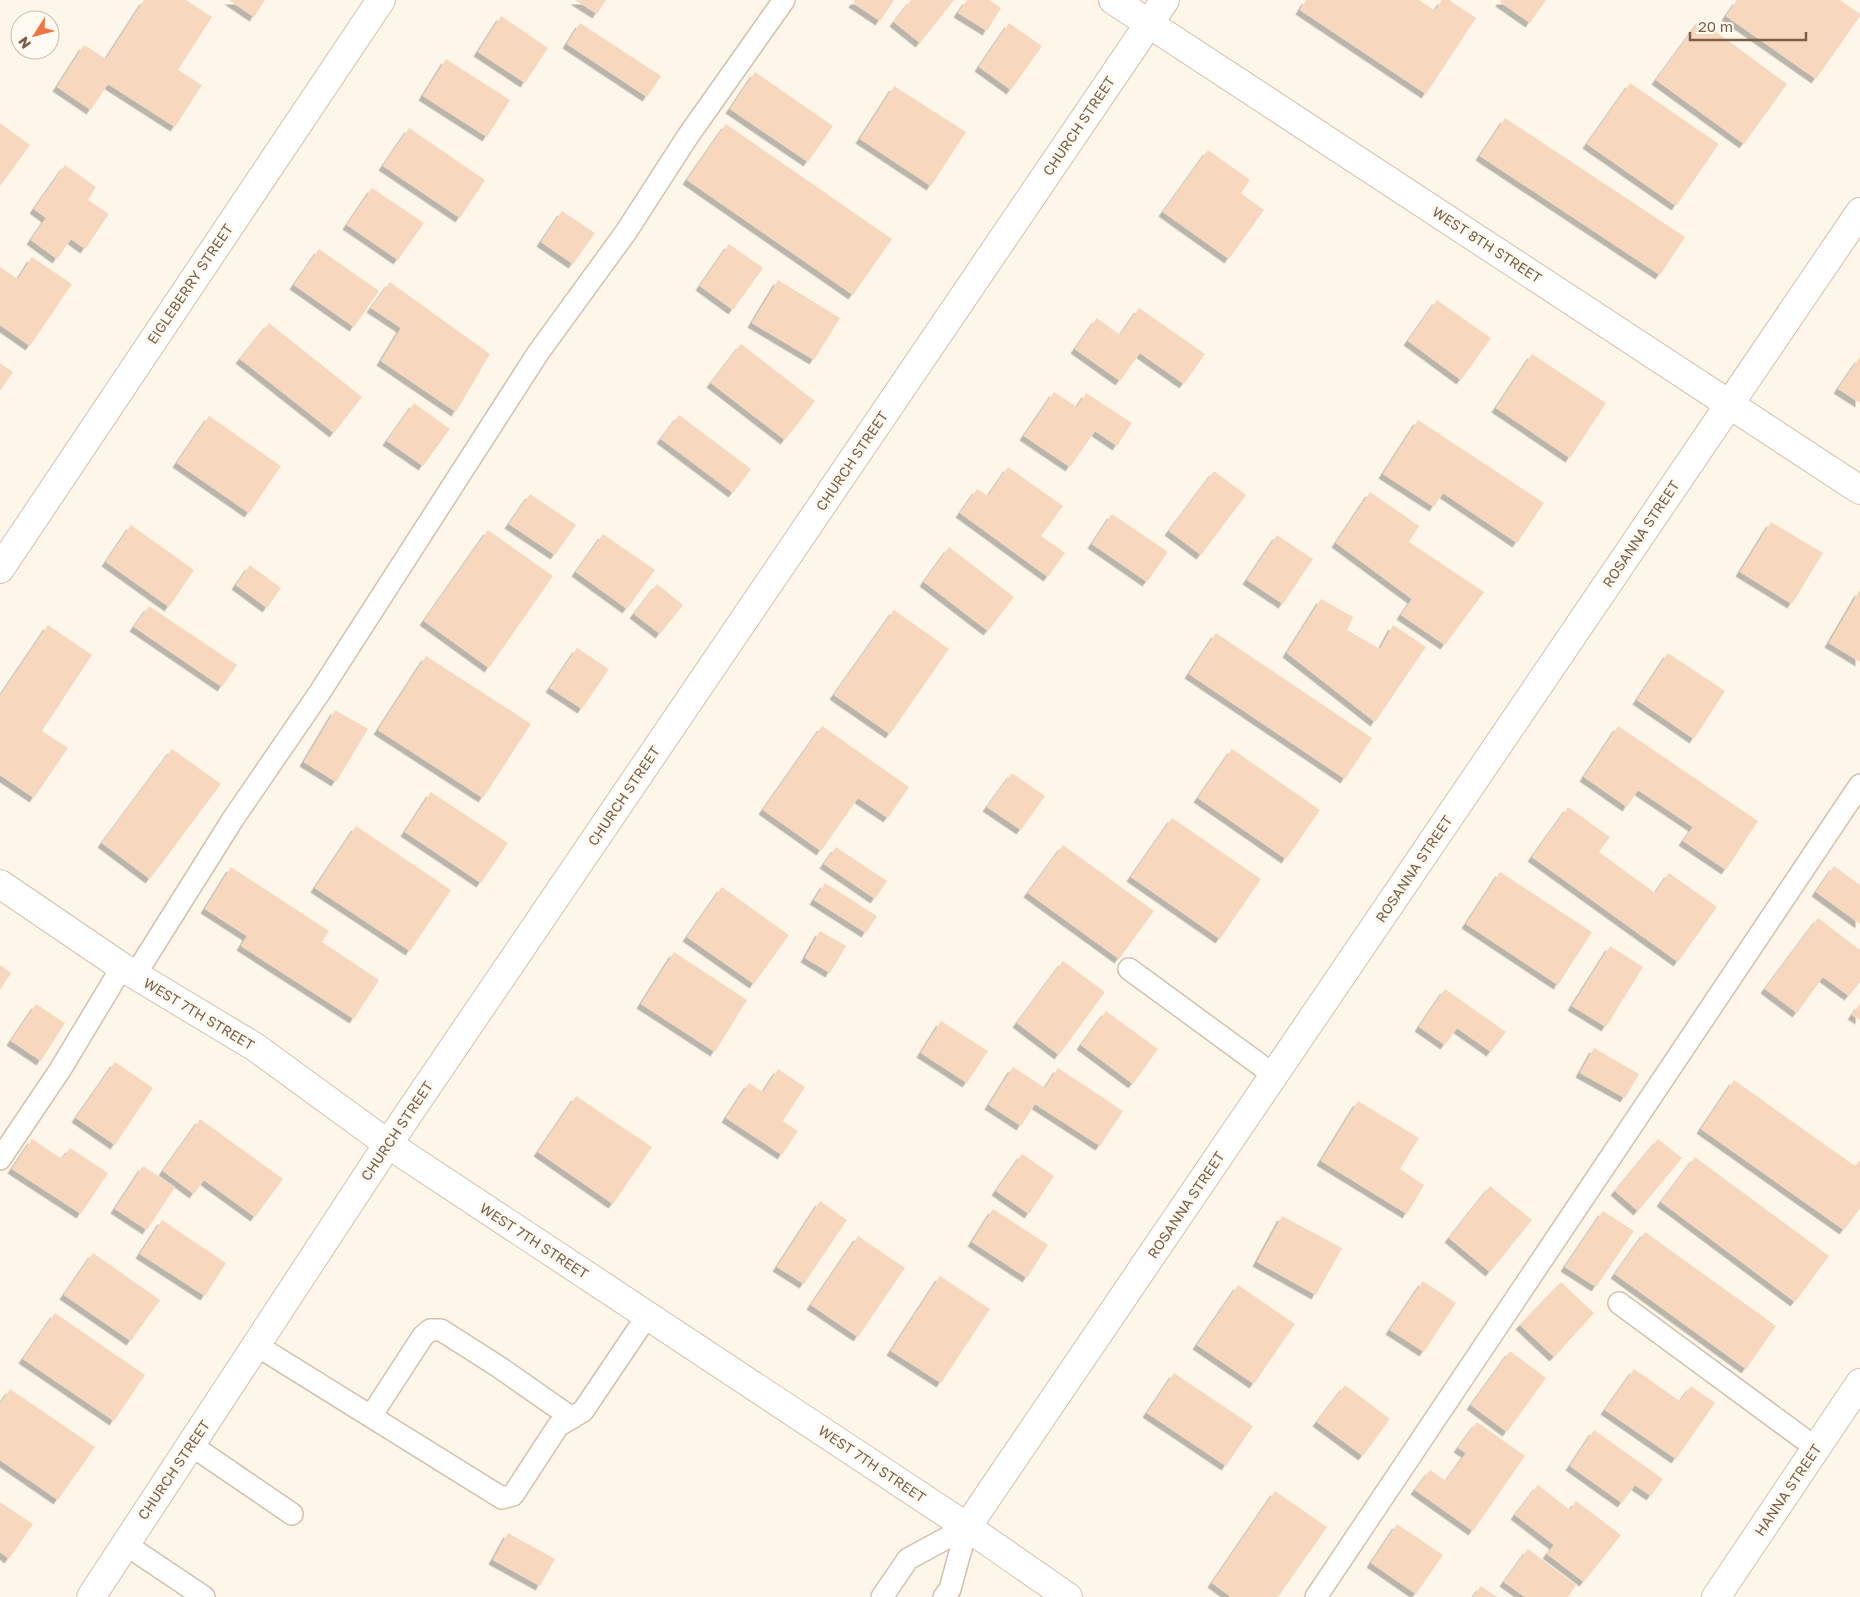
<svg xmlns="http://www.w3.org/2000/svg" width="1860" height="1597" font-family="'Golos Text',sans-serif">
<defs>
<filter id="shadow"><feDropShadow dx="-4.5" dy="4.5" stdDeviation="0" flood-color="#0004"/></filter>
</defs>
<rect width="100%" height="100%" fill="#fef7e9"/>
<path fill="#f7d8be" filter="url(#shadow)" d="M 144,0 L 186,0 L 212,17 L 178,70 L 202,85 L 175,127 L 108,84 L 91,110 L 57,87 L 84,45 L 106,59 Z
M 229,0 L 265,0 L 254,17 Z
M 575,0 L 606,0 L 597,14 Z
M 855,0 L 894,0 L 880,21 L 853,3 Z
M 911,0 L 954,0 L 920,43 L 894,22 Z
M 967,0 L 989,0 L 1001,8 L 987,31 L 958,13 Z
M 1306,0 L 1419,0 L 1435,11 L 1442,0 L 1449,0 L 1476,18 L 1426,94 L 1300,10 Z
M 1501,0 L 1546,0 L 1530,23 L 1500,2 Z
M 1737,0 L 1840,0 L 1860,14 L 1860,16 L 1816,79 L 1726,16 Z
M 501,16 L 548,48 L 525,83 L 478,52 Z
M 1700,20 L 1787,84 L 1744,144 L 1656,80 Z
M 580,23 L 661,76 L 647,97 L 567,44 Z
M 1009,23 L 1042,46 L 1011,90 L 979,67 Z
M 446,59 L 510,100 L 487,137 L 423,96 Z
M 755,72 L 833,126 L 808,162 L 730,109 Z
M 1630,83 L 1719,144 L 1676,206 L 1587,144 Z
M 894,86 L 966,132 L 931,186 L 860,139 Z
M 1505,118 L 1685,237 L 1660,275 L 1480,156 Z
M 0,123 L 30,145 L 0,186 Z
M 726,124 L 892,239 L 853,295 L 687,180 Z
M 409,128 L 485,180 L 460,218 L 383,166 Z
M 1208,150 L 1250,180 L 1241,193 L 1264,210 L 1229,259 L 1163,212 Z
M 65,165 L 96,187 L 88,200 L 109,214 L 85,249 L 71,239 L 57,259 L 31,240 L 46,218 L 34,209 Z
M 372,188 L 424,223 L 398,260 L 347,225 Z
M 562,211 L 595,233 L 573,264 L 541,242 Z
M 729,244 L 763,268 L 733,310 L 700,286 Z
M 319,249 L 379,291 L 354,327 L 294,285 Z
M 32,257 L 72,284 L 30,346 L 0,325 L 0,267 L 18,279 Z
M 778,280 L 840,318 L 814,360 L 752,323 Z
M 390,282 L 490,354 L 456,412 L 381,361 L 401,328 L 371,308 Z
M 1437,300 L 1491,338 L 1461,380 L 1408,341 Z
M 1139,308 L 1205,354 L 1184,384 L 1140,353 L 1120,381 L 1075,349 L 1097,318 L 1120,335 Z
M 269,323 L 362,397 L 334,433 L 240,359 Z
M 741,344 L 815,401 L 785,440 L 711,383 Z
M 1532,354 L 1606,403 L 1570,458 L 1496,408 Z
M 1860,357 L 1860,403 L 1838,389 Z
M 0,363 L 13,372 L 0,391 Z
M 1054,392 L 1077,407 L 1086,393 L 1132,423 L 1117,446 L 1095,431 L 1070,467 L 1024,436 Z
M 414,403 L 450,429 L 423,466 L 387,441 Z
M 679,415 L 751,469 L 733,493 L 661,439 Z
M 209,416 L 281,466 L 249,513 L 177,463 Z
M 1418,420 L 1544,503 L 1517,543 L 1443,493 L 1434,507 L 1383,474 Z
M 1008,467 L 1063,506 L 1041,536 L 1065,553 L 1048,577 L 960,513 L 977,489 L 988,496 Z
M 1214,471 L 1246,495 L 1201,555 L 1169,531 Z
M 1370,492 L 1419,526 L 1409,542 L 1484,592 L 1445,645 L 1401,615 L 1412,599 L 1336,543 Z
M 530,494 L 576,525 L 555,555 L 509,524 Z
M 1112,514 L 1168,552 L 1147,582 L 1092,544 Z
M 1771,522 L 1823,553 L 1792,604 L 1740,572 Z
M 131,525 L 194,570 L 169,607 L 106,562 Z
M 488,530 L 553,576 L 489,668 L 424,621 Z
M 603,534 L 655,570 L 627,609 L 576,572 Z
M 1277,535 L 1313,559 L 1283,604 L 1247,580 Z
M 949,547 L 1014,597 L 988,631 L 924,582 Z
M 250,565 L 281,588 L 267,608 L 236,585 Z
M 657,584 L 683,605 L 660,634 L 634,614 Z
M 1860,590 L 1860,662 L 1829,643 Z
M 1321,599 L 1353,617 L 1347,630 L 1380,649 L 1393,625 L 1426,647 L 1375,722 L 1287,653 Z
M 149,606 L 237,665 L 222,687 L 134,627 Z
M 894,610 L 949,649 L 890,734 L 834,695 Z
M 48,625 L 92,655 L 42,731 L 68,748 L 34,798 L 0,775 L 0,696 Z
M 1216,633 L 1372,738 L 1345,779 L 1189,674 Z
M 577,648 L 609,669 L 582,709 L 550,688 Z
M 1668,653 L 1725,691 L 1694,739 L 1637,700 Z
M 426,656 L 531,724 L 483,798 L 378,730 Z
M 335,710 L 368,729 L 336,782 L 304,762 Z
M 822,726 L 909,787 L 888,818 L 858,798 L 821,851 L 763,810 Z
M 1618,726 L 1758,821 L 1726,870 L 1683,841 L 1693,827 L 1638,790 L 1627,807 L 1584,777 Z
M 172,749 L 221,784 L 150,879 L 102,843 Z
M 1232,749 L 1320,810 L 1286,859 L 1198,798 Z
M 1012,773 L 1045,796 L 1021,830 L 987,807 Z
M 431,792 L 508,843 L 481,883 L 405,832 Z
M 1568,807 L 1610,837 L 1599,852 L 1655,893 L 1669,873 L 1717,907 L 1678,962 L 1532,857 Z
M 1172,818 L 1261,879 L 1220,939 L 1131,877 Z
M 356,826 L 451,890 L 410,951 L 315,888 Z
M 1063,845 L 1154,911 L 1119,959 L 1028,893 Z
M 836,847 L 887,881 L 875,899 L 824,864 Z
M 1834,866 L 1860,885 L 1860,924 L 1816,892 Z
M 231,867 L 329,931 L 322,942 L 379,980 L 354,1019 L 241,946 L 247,936 L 205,909 Z
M 1500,872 L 1592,932 L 1558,985 L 1466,924 Z
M 825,883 L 877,916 L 866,933 L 814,900 Z
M 722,887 L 789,935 L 754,984 L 687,937 Z
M 1818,918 L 1860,950 L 1860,982 L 1849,996 L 1823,977 L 1797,1013 L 1765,989 Z
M 820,931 L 846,946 L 830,973 L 805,958 Z
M 1610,946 L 1643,967 L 1606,1027 L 1572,1006 Z
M 674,952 L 747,1000 L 715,1052 L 641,1004 Z
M 1063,961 L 1105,992 L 1059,1055 L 1017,1023 Z
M 0,965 L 11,973 L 0,990 Z
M 1445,989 L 1506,1032 L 1491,1052 L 1457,1028 L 1445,1045 L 1419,1027 Z
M 36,1004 L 65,1023 L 41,1061 L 11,1041 Z
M 1860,1004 L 1860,1020 L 1852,1015 Z
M 1106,1011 L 1158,1049 L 1133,1084 L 1081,1045 Z
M 941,1021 L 988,1051 L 967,1083 L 921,1053 Z
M 1594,1048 L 1639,1074 L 1625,1098 L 1580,1073 Z
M 115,1062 L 153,1088 L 115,1145 L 76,1118 Z
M 1013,1067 L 1045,1088 L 1058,1068 L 1123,1111 L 1100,1146 L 1035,1104 L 1021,1126 L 989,1105 Z
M 778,1069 L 805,1087 L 783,1121 L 798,1131 L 782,1155 L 726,1118 L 749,1083 L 763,1092 Z
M 1734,1080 L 1855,1166 L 1860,1160 L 1860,1208 L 1844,1230 L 1701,1129 Z
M 576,1096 L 652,1147 L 613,1204 L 538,1152 Z
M 1358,1101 L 1419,1138 L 1400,1169 L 1424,1185 L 1407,1214 L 1321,1161 Z
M 200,1119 L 283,1179 L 255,1217 L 204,1180 L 194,1194 L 163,1171 Z
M 32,1139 L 62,1159 L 70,1148 L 108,1173 L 81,1214 L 12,1169 Z
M 1658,1139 L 1682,1158 L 1638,1211 L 1615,1191 Z
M 1022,1154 L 1054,1176 L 1029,1214 L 996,1191 Z
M 1695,1157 L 1829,1256 L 1795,1302 L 1661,1202 Z
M 143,1166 L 175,1187 L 147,1230 L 115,1209 Z
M 1490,1186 L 1532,1220 L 1490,1272 L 1449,1238 Z
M 820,1201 L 847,1220 L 804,1284 L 777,1267 Z
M 993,1209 L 1048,1245 L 1027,1278 L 972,1242 Z
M 1603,1211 L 1634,1231 L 1596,1287 L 1565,1267 Z
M 1282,1216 L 1342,1248 L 1316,1295 L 1257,1262 Z
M 162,1220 L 226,1263 L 205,1296 L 140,1254 Z
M 1645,1232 L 1776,1326 L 1746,1369 L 1615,1274 Z
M 858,1236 L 905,1268 L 858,1337 L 811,1305 Z
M 93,1253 L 160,1300 L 131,1341 L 64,1295 Z
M 940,1276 L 990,1309 L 941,1383 L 891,1351 Z
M 1423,1281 L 1456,1303 L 1424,1352 L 1390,1330 Z
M 1561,1282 L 1594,1313 L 1554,1357 L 1520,1325 Z
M 1238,1285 L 1295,1324 L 1254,1384 L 1197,1345 Z
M 55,1313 L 145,1375 L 114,1421 L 23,1359 Z
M 1510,1351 L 1546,1378 L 1507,1432 L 1471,1405 Z
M 1634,1369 L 1680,1401 L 1691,1386 L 1715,1403 L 1676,1459 L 1605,1410 Z
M 1174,1373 L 1253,1426 L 1226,1466 L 1147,1413 Z
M 1345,1385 L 1390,1419 L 1363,1456 L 1317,1422 Z
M 10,1389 L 95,1447 L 58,1500 L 0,1460 L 0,1404 Z
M 1477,1422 L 1525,1456 L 1473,1531 L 1415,1490 L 1430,1470 L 1446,1481 L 1466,1453 L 1458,1448 Z
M 1594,1430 L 1663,1479 L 1651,1496 L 1635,1485 L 1622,1503 L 1570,1466 Z
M 1538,1485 L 1570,1510 L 1576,1501 L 1621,1535 L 1584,1582 L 1547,1554 L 1554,1545 L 1515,1515 Z
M 1275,1491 L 1327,1527 L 1278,1597 L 1231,1597 L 1212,1583 Z
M 0,1502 L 33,1524 L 9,1559 L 0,1552 Z
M 1397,1524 L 1443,1555 L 1416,1594 L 1371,1563 Z
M 508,1533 L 555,1559 L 540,1586 L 493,1560 Z
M 1528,1549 L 1576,1585 L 1568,1597 L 1525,1597 L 1504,1582 Z
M 1481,1586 L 1497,1597 L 1473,1597 Z"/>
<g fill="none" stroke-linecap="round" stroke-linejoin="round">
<g stroke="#d3c0ad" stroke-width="24">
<path id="service" d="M 1129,969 L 1274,1075
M 135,975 L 233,819 L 320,692 L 538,353 L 626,232 L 688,136 L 784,0
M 0,1159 L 60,1070 L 122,967
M 1619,1303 L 1816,1448
M 256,1345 L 502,1498 L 513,1495 L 558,1426 L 583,1411 L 647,1316
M 371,1416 L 423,1336 L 430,1330 L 441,1330 L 499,1367 L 572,1418
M 191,1445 L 292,1514
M 125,1544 L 204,1597
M 882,1597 L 908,1559 L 967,1527
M 944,1597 L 950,1589 L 967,1527
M 1316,1597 L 1860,785"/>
</g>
<g stroke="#d3c0ad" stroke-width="30">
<path id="minor" d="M 0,569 L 381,0
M 0,884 L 122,967 L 255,1047 L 388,1144 L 967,1527 L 1068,1597
M 967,1527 L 1860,212
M 1716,1597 L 1860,1383"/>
</g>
<g stroke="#d3c0ad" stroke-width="30">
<path id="tertiary" d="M 1113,0 L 1860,490
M 91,1597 L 388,1144 L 1165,0"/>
</g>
<use href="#service" stroke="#fff" stroke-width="21"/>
<use href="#minor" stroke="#fff" stroke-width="28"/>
<use href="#tertiary" stroke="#fff" stroke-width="28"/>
</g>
<g text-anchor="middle" stroke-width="5" stroke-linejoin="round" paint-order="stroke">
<g font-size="14" fill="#7d5f49" stroke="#fffbf2">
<text transform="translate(1079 126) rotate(-56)" y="5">CHURCH STREET</text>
<text transform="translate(1487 245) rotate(33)" y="5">WEST 8TH STREET</text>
<text transform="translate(190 284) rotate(-56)" y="5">EIGLEBERRY STREET</text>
<text transform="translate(852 461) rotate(-56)" y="5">CHURCH STREET</text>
<text transform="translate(1641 534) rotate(-56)" y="5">ROSANNA STREET</text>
<text transform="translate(624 796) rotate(-56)" y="5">CHURCH STREET</text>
<text transform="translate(1414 869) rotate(-56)" y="5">ROSANNA STREET</text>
<text transform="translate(199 1014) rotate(31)" y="5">WEST 7TH STREET</text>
<text transform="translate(397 1131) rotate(-56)" y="5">CHURCH STREET</text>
<text transform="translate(1186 1205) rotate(-56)" y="5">ROSANNA STREET</text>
<text transform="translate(534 1241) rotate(33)" y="5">WEST 7TH STREET</text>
<text transform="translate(872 1464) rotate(34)" y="5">WEST 7TH STREET</text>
<text transform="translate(174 1470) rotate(-56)" y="5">CHURCH STREET</text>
<text transform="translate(1788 1490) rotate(-56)" y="5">HANNA STREET</text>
</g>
</g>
<g transform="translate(35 35) rotate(234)"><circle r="24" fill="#fffbf2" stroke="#cbbdae"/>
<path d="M0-4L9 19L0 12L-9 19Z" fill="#f27644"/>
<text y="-8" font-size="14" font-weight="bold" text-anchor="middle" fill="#7d5f49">N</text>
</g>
<path d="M1690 32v8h116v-8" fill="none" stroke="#7d5f49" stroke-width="2.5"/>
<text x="1698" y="32" font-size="15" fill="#7d5f49" stroke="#fffbf2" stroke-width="4" paint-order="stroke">20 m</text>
</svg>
